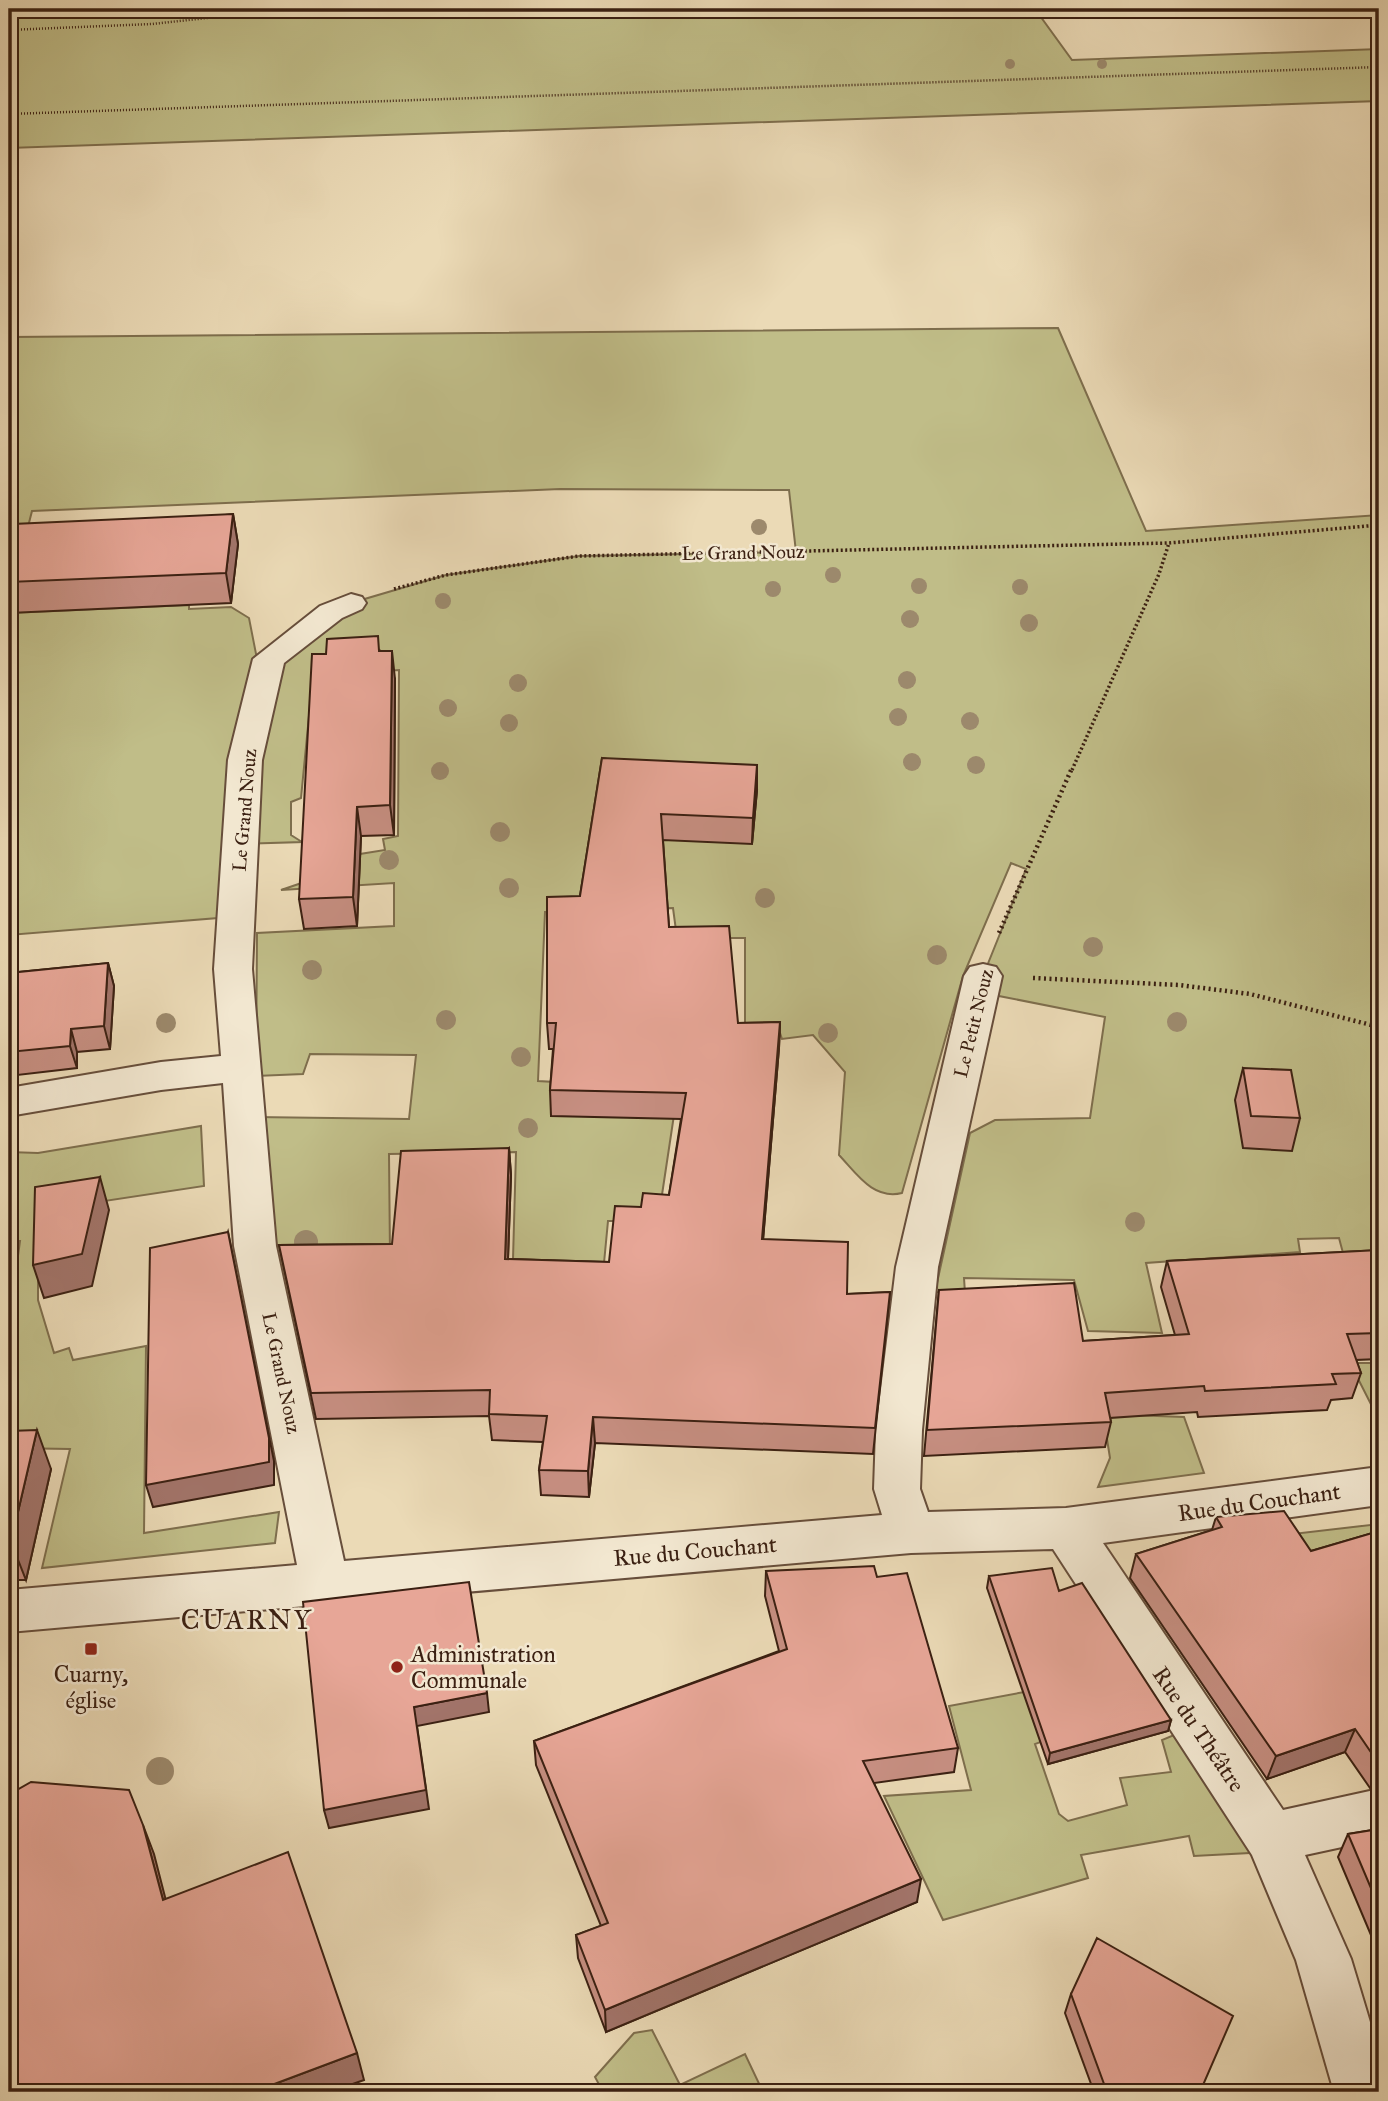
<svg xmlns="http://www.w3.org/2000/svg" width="1388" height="2101" font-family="'IM FELL Great Primer',serif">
<rect width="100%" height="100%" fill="#ebdab6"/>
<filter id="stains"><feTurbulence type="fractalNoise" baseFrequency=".00286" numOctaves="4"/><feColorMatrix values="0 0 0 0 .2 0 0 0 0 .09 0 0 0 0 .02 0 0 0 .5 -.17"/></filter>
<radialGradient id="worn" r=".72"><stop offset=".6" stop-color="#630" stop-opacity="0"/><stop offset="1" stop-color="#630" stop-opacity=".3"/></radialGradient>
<path fill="#c0bd88" stroke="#7e6e4d" stroke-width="2" d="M 9,9 L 1035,9 L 1072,60 L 1379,49 L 1379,101 L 9,148 Z
M 1058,328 L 1146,531 L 1379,515 L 1379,1252 L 1343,1253 L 1339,1238 L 1298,1239 L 1300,1252 L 1146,1263 L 1162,1333 L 1088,1331 L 1074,1280 L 964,1278 L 965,1293 L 935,1292 L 970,1133 L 995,1120 L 1090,1118 L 1105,1017 L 999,996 L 983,976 L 1026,869 L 1011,863 L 963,976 L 902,1193 C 873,1200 857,1174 839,1155 L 845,1072 L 813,1035 L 782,1039 L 779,1030 L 745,1032 L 745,938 L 677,938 L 673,908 L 545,912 L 538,1081 L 555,1082 L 552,1116 L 674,1115 L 660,1208 L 636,1221 L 608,1221 L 604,1263 L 513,1259 L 516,1152 L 389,1154 L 390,1255 L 285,1253 L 292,1311 L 287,1339 L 251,1117 L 409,1119 L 416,1055 L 310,1054 L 303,1074 L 256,1076 L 257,933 L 394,926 L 394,883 L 281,890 L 328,874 L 360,854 L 385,850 L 383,839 L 398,836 L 399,670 L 313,675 L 301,798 L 291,802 L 291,835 L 302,842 L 240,844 L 269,659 L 351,603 L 446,575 L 579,556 L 796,552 L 789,490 L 560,489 L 32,511 L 9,601 L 9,337 Z
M 189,605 L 189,609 L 231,607 L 249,618 L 257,659 L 218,918 L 9,935 L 9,613 Z
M 201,1126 L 204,1186 L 38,1211 L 38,1300 L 54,1353 L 69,1348 L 73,1360 L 146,1346 L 144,1533 L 279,1512 L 275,1543 L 42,1568 L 70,1449 L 9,1448 L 9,1322 L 20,1241 L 9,1241 L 9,1152 L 38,1153 Z
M 1350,1363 L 1379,1363 L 1379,1420 Z
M 1103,1414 L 1184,1417 L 1204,1473 L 1098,1487 L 1110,1458 Z
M 1379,1524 L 1379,1664 L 1284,1535 Z
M 1030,1691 L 1046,1740 L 1035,1744 L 1059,1814 L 1068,1821 L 1127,1805 L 1120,1778 L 1171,1772 L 1162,1740 L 1186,1730 L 1268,1852 L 1194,1856 L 1189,1836 L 1081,1855 L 1088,1878 L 943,1920 L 884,1796 L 971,1790 L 949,1706 Z
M 652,2030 L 680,2085 L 745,2054 L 763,2092 L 603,2092 L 595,2077 L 634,2033 Z"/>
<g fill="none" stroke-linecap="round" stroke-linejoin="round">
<g stroke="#674e3b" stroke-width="4">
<path id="minor" d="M 351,594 L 362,597 L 366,603 L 362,609 L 342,618 L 284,663 L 262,760 L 252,969 L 276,1246 L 344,1561 L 882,1515 L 874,1489 L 876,1430 L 896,1267 L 964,976 L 970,967 L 983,964 L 996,967 L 1002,976 L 938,1267 L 922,1430 L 920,1489 L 928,1512 L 1066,1508 L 1379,1467 L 1379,1505 L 1103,1543 L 1283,1810 L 1379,1789 L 1379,1839 L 1305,1855 L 1351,1959 L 1379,2052 L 1379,2092 L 1334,2092 L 1296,1960 L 1252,1855 L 1053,1549 L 911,1553 L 9,1632 L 9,1590 L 297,1565 L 234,1246 L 223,1083 L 161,1090 L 9,1116 L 9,1088 L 161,1062 L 221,1056 L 214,969 L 228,760 L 253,659 L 320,606 Z"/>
</g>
<path stroke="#3b2012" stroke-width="2.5" stroke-dasharray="1 2" stroke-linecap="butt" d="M 9,30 L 152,24 L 289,9
M 9,114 L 1379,67"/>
<path stroke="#3b2012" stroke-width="3.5" stroke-dasharray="2 2.5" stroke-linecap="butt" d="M 394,589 L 446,575 L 579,556 L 1169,543 L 1379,525
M 1072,770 L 1159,574 L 1169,543"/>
<path stroke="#3b2012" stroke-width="4.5" stroke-dasharray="2 3.5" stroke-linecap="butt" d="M 999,933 L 1072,768
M 1033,978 L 1179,985 L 1250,994 L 1379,1027"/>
<use href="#minor" fill="#f2e7d0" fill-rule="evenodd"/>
</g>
<g fill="#9c896c">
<circle cx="1010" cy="64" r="5"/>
<circle cx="1102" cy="64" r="5"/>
<circle cx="759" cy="527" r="8"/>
<circle cx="833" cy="575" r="8"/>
<circle cx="919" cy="586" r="8"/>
<circle cx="1020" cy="587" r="8"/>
<circle cx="773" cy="589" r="8"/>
<circle cx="443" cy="601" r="8"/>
<circle cx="910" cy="619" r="9"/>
<circle cx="1029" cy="623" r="9"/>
<circle cx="907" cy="680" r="9"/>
<circle cx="518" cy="683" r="9"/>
<circle cx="448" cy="708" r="9"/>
<circle cx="898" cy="717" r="9"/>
<circle cx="970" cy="721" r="9"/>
<circle cx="509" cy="723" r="9"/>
<circle cx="912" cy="762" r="9"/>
<circle cx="976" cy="765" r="9"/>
<circle cx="440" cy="771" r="9"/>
<circle cx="500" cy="832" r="10"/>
<circle cx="389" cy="860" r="10"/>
<circle cx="509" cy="888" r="10"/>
<circle cx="765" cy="898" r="10"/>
<circle cx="1093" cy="947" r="10"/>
<circle cx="937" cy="955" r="10"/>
<circle cx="312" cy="970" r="10"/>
<circle cx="446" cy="1020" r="10"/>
<circle cx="1177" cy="1022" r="10"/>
<circle cx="166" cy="1023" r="10"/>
<circle cx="828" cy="1033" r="10"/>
<circle cx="521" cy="1057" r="10"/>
<circle cx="528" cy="1128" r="10"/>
<circle cx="1135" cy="1222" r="10"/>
<circle cx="306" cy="1242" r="12"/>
<circle cx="160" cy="1771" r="14"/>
</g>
<path fill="#c78f82" stroke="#3b2012" stroke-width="2" d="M 233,514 L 238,544 L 231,603 L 9,613 L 9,540 Z
M 380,651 L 395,679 L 394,835 L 361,836 L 357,926 L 304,929 L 299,899 Z
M 602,758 L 757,790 L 752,844 L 663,840 L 669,927 L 738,1023 L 780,1022 L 779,1048 L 763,1239 L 847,1294 L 890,1292 L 873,1454 L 595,1443 L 589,1497 L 541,1495 L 539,1470 L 543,1442 L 492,1440 L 489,1416 L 316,1419 L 279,1245 L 392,1244 L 509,1148 L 511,1175 L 508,1259 L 609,1262 L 641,1207 L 669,1195 L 681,1119 L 551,1116 L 550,1090 L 553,1049 L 549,1049 L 547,1023 L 580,896 Z
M 108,963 L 114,986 L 110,1049 L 77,1052 L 77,1068 L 9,1076 L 9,973 Z
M 1243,1068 L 1300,1118 L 1292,1151 L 1243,1148 L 1235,1100 Z
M 1379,1250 L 1379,1359 L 1356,1360 L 1361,1373 L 1352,1398 L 1331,1400 L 1327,1410 L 1198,1417 L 1197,1412 L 1110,1418 L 1111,1422 L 1105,1447 L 924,1456 L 939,1290 L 1083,1341 L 1175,1335 L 1161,1287 L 1167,1261 Z
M 9,1431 L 51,1469 L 26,1580 L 9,1580 Z
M 1216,1517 L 1311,1551 L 1379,1531 L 1379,1787 L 1370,1788 L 1345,1752 L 1267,1779 L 1130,1578 L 1136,1554 L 1212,1530 Z
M 766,1571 L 877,1577 L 958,1748 L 954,1772 L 874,1783 L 917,1902 L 606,2032 L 578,1958 L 576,1935 L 601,1926 L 536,1765 L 534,1741 L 779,1651 L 765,1596 Z
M 989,1576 L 1059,1591 L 1171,1720 L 1168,1731 L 1048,1764 L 987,1588 Z
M 1379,1829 L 1379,1954 L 1338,1857 L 1348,1834 Z
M 1071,1994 L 1200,2092 L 1094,2092 L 1065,2013 Z"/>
<path fill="#a2746a" stroke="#3b2012" stroke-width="2" d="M 233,514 L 238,544 L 231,603 L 226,573 Z
M 392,651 L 395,679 L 394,835 L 390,805 Z
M 757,765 L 757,790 L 752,844 L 753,818 Z
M 357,807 L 361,836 L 357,926 L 353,897 Z
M 108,963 L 114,986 L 110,1049 L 104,1026 Z
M 780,1022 L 779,1048 L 761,1265 L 762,1239 Z
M 71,1029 L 77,1052 L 77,1068 L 70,1046 Z
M 509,1148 L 511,1175 L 507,1285 L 505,1259 Z
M 100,1177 L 109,1210 L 92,1286 L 44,1298 L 33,1265 Z
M 228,1232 L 274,1461 L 274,1485 L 153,1507 L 146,1485 Z
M 593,1417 L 595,1443 L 589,1497 L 588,1471 Z
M 37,1430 L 51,1469 L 26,1580 L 11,1542 Z
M 487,1693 L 489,1712 L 417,1726 L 429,1809 L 329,1828 L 324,1810 L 414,1707 Z
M 1171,1720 L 1168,1731 L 1048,1764 L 1050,1753 Z
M 1355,1729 L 1345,1752 L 1267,1779 L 1276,1756 Z
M 143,1825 L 154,1854 L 173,1928 L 163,1900 Z
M 921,1879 L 917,1902 L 606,2032 L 605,2010 Z
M 357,2053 L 364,2080 L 330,2092 L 253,2092 Z"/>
<path fill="#e7a697" stroke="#3b2012" stroke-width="2" d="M 233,514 L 226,573 L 9,582 L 9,540 L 13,524 Z
M 378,636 L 379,651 L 392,651 L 390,805 L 357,807 L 353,897 L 299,899 L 312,654 L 326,654 L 327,639 Z
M 602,758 L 757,765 L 753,818 L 661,814 L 669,927 L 729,926 L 738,1023 L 780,1022 L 762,1239 L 848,1242 L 847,1294 L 890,1292 L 875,1428 L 593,1417 L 588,1471 L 539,1470 L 547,1416 L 489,1414 L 490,1390 L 311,1393 L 279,1245 L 392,1244 L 401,1151 L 509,1148 L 505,1259 L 609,1262 L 615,1206 L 641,1207 L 643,1193 L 669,1195 L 686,1093 L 550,1090 L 556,1023 L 547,1023 L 547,897 L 580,896 Z
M 108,963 L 104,1026 L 71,1029 L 70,1046 L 9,1052 L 9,973 Z
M 1243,1068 L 1291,1070 L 1300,1118 L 1251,1116 Z
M 100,1177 L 82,1254 L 33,1265 L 35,1187 Z
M 228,1232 L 269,1438 L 269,1462 L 146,1485 L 150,1248 Z
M 1379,1250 L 1379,1333 L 1347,1334 L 1361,1373 L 1332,1374 L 1336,1384 L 1205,1391 L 1204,1386 L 1105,1393 L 1111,1422 L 927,1430 L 939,1290 L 1074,1283 L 1083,1341 L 1189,1334 L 1167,1261 Z
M 37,1430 L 11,1542 L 9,1542 L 9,1431 Z
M 1284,1511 L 1311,1551 L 1379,1531 L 1379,1764 L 1355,1729 L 1276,1756 L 1136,1554 L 1222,1527 L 1216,1517 Z
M 874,1566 L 877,1577 L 907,1573 L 958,1748 L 863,1761 L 921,1879 L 605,2010 L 576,1935 L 608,1923 L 534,1741 L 787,1649 L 766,1571 Z
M 1052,1568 L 1059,1591 L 1082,1583 L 1171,1720 L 1050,1753 L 989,1576 Z
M 469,1582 L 487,1693 L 414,1707 L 426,1790 L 324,1810 L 303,1602 Z
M 31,1782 L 129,1790 L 143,1825 L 163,1900 L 288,1852 L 357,2053 L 253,2092 L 9,2092 L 9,1797 L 10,1794 Z
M 1379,1829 L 1379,1907 L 1348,1834 Z
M 1097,1938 L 1233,2016 L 1200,2092 L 1107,2092 L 1071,1994 Z"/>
<g fill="#8f2418" stroke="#f2e7d0" stroke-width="2.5">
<rect x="84" y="1642" width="14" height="14" rx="3.5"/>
<circle cx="397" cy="1667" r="7"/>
</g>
<g text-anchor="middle" stroke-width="5" stroke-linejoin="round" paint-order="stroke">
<g font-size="19" fill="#3b2012" stroke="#f2e7d0">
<text transform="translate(743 552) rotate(-1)" y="7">Le Grand Nouz</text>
<text transform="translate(244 810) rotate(-85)" y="7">Le Grand Nouz</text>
<text transform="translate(973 1023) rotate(-76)" y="7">Le Petit Nouz</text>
<text transform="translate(282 1373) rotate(78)" y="7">Le Grand Nouz</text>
</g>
<g font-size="23" fill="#3b2012" stroke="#f2e7d0">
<text transform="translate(1259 1502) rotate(-8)" y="8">Rue du Couchant</text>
<text transform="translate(695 1551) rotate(-5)" y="8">Rue du Couchant</text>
<text transform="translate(1199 1729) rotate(56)" y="8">Rue du Théâtre</text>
</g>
<g font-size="23" fill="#3b2012" stroke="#f2e7d0" text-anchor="start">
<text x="411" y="1662">Administration<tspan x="411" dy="26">Communale</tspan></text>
<text x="91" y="1682" text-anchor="middle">Cuarny,<tspan x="91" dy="26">église</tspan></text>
</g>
<g font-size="28" letter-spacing="2" fill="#3b2012" stroke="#f2e7d0">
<text x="247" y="1629">CUARNY</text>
</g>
</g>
<rect width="1388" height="2101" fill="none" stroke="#ebdab6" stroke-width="35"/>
<rect x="10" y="10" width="1367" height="2080" fill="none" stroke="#3b2012" stroke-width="3.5"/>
<rect x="18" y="18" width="1353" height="2066" fill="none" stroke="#3b2012" stroke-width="2"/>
<rect width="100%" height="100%" filter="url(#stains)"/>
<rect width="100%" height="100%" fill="url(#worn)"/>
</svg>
